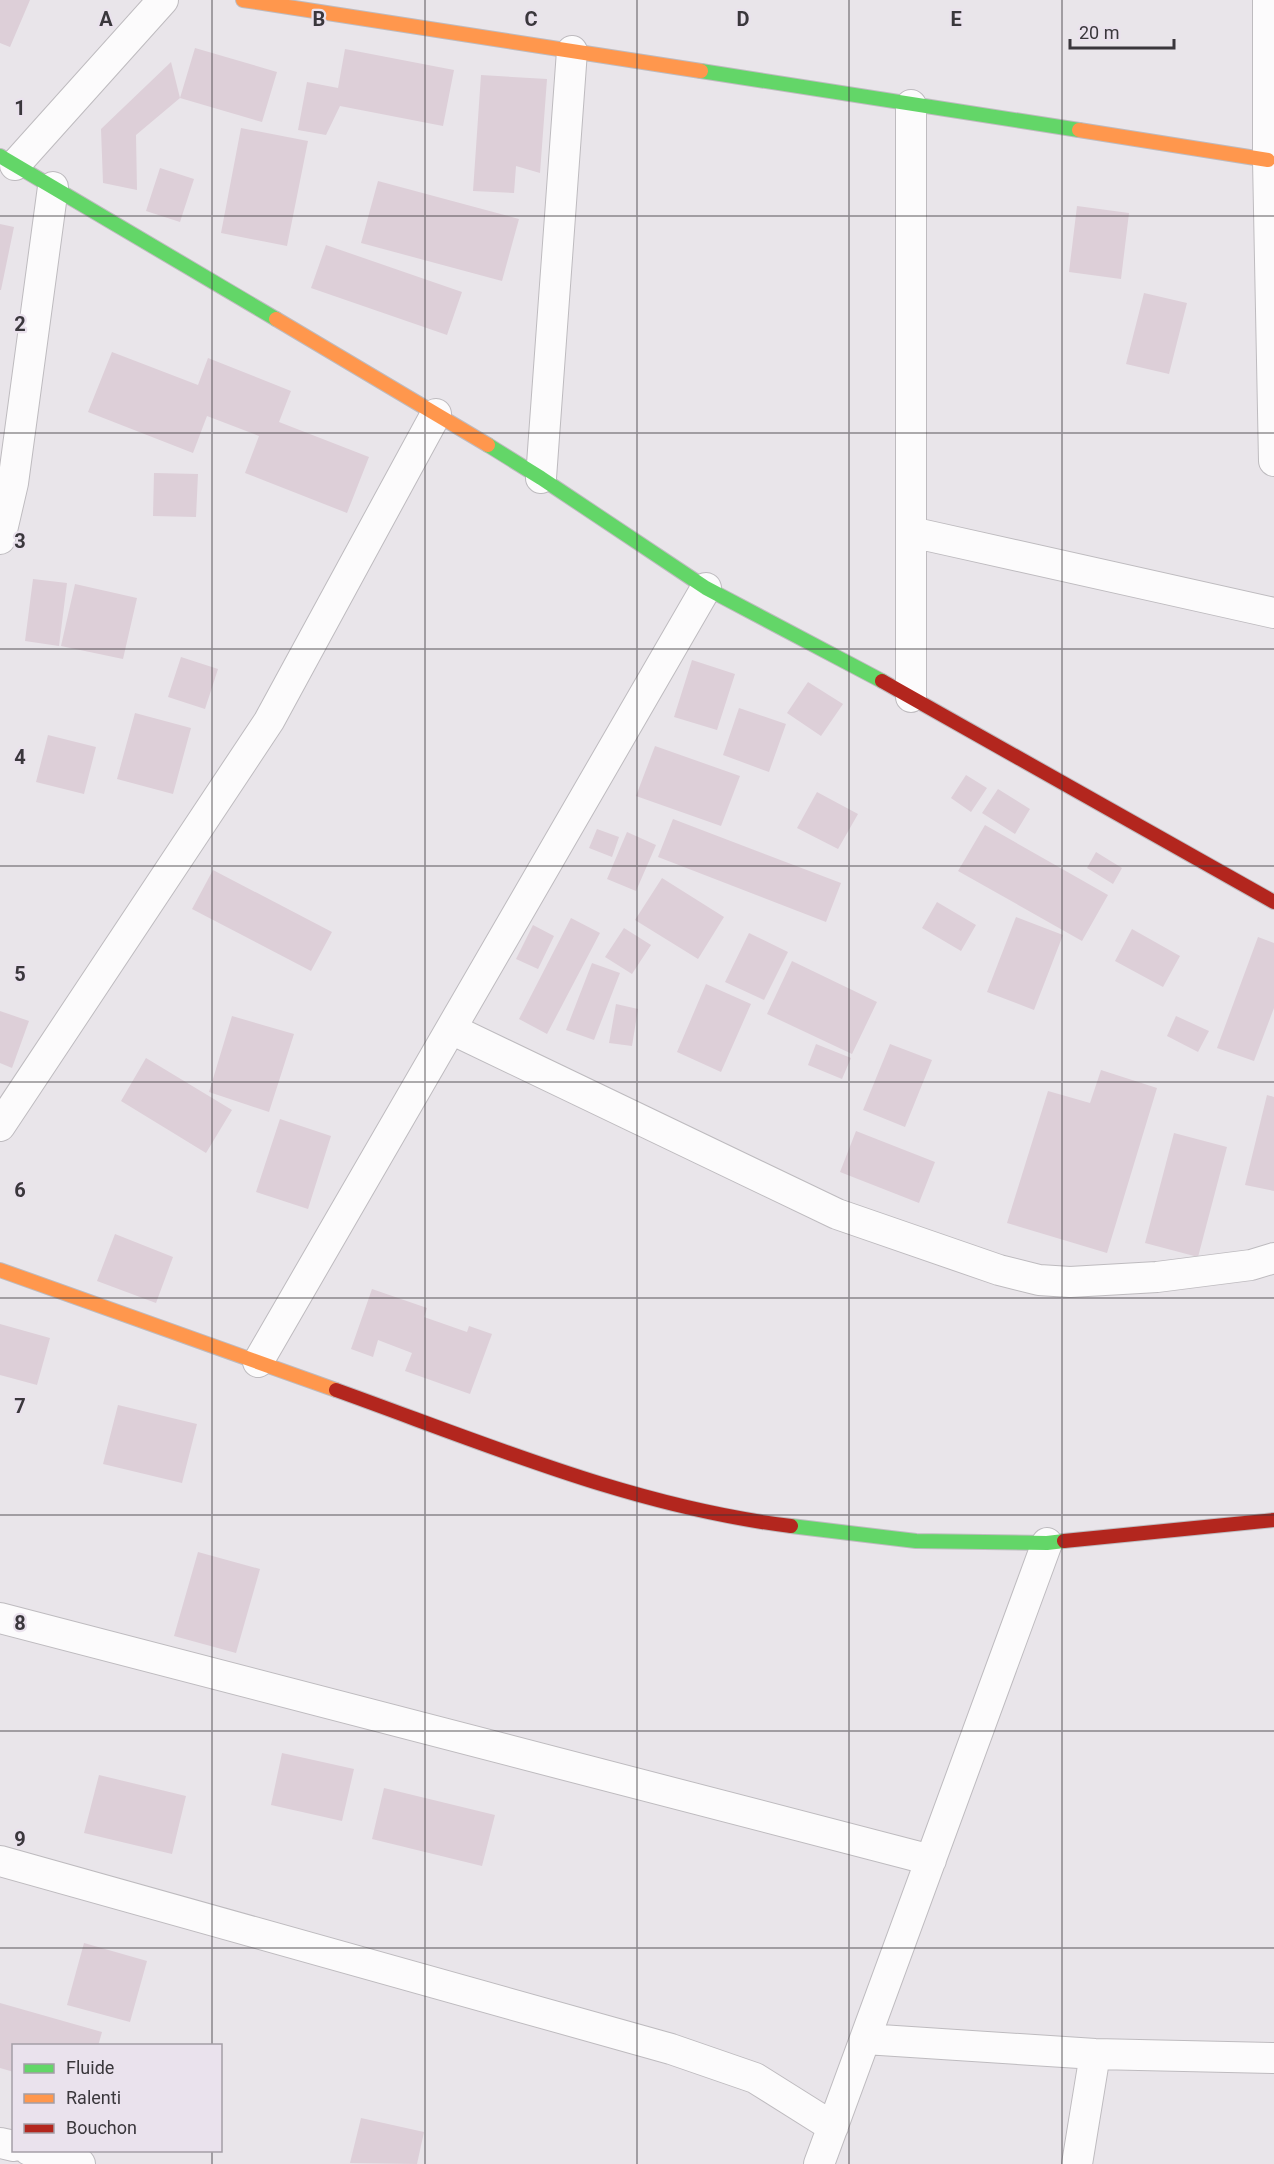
<svg xmlns="http://www.w3.org/2000/svg" width="1274" height="2164" font-family="Roboto,sans-serif">
<rect width="100%" height="100%" fill="#e9e5ea"/>
<path fill="#ddcfd8" d="M 0,0 L 30,0 L 10,47 L 0,43 Z
M 195,48 L 277,72 L 262,122 L 180,98 Z
M 345,49 L 454,70 L 443,126 L 340,106 L 326,135 L 298,130 L 307,82 L 338,88 Z
M 171,62 L 180,98 L 136,135 L 137,190 L 103,183 L 101,129 Z
M 481,75 L 547,79 L 540,173 L 516,166 L 514,193 L 473,191 Z
M 241,128 L 308,141 L 287,246 L 221,233 Z
M 160,168 L 194,179 L 180,222 L 146,211 Z
M 378,181 L 519,219 L 502,281 L 361,243 Z
M 1077,206 L 1129,213 L 1121,279 L 1069,272 Z
M 0,224 L 14,227 L 1,290 L 0,290 Z
M 326,245 L 462,292 L 447,335 L 311,288 Z
M 1144,293 L 1187,303 L 1169,374 L 1126,364 Z
M 112,352 L 198,385 L 208,358 L 291,391 L 279,422 L 369,457 L 347,513 L 245,473 L 259,436 L 207,416 L 193,453 L 88,412 Z
M 154,473 L 198,474 L 196,517 L 153,516 Z
M 33,579 L 67,583 L 59,646 L 25,641 Z
M 75,584 L 137,598 L 123,659 L 61,646 Z
M 181,657 L 218,669 L 205,709 L 168,697 Z
M 692,660 L 735,674 L 717,730 L 674,717 Z
M 808,682 L 843,704 L 821,736 L 787,713 Z
M 739,708 L 786,724 L 769,772 L 723,755 Z
M 135,713 L 191,728 L 173,794 L 117,779 Z
M 48,735 L 96,747 L 84,794 L 36,782 Z
M 655,746 L 740,776 L 721,826 L 636,796 Z
M 966,775 L 987,788 L 971,812 L 951,798 Z
M 998,789 L 1030,809 L 1015,834 L 982,813 Z
M 817,792 L 858,814 L 838,849 L 797,828 Z
M 673,819 L 841,883 L 826,922 L 658,857 Z
M 985,825 L 1108,895 L 1082,941 L 958,871 Z
M 597,829 L 619,837 L 612,857 L 589,848 Z
M 627,832 L 656,845 L 636,891 L 607,879 Z
M 1096,852 L 1122,868 L 1113,884 L 1087,868 Z
M 213,870 L 332,932 L 311,971 L 192,909 Z
M 662,878 L 724,917 L 698,959 L 635,920 Z
M 937,902 L 976,925 L 961,951 L 922,928 Z
M 1016,917 L 1063,935 L 1034,1010 L 987,992 Z
M 571,918 L 600,933 L 547,1034 L 519,1019 Z
M 533,925 L 554,936 L 538,969 L 516,959 Z
M 624,928 L 651,945 L 632,974 L 605,957 Z
M 1132,929 L 1180,956 L 1163,987 L 1115,961 Z
M 749,933 L 788,952 L 764,1000 L 725,982 Z
M 1258,937 L 1274,943 L 1274,1008 L 1254,1061 L 1217,1048 Z
M 792,961 L 877,1002 L 852,1054 L 767,1014 Z
M 592,963 L 620,973 L 594,1040 L 566,1030 Z
M 706,984 L 751,1004 L 721,1072 L 677,1052 Z
M 616,1004 L 638,1009 L 632,1046 L 609,1043 Z
M 0,1011 L 29,1021 L 12,1068 L 0,1063 Z
M 232,1016 L 294,1034 L 269,1112 L 209,1092 Z
M 1176,1016 L 1209,1031 L 1198,1052 L 1167,1036 Z
M 816,1044 L 851,1058 L 842,1079 L 808,1065 Z
M 890,1044 L 932,1060 L 905,1127 L 863,1110 Z
M 146,1058 L 232,1110 L 206,1153 L 121,1101 Z
M 1101,1070 L 1157,1088 L 1107,1253 L 1007,1223 L 1048,1091 L 1090,1103 Z
M 1267,1095 L 1274,1097 L 1274,1191 L 1245,1185 Z
M 280,1119 L 331,1136 L 308,1209 L 256,1192 Z
M 856,1131 L 935,1162 L 919,1203 L 840,1172 Z
M 1174,1133 L 1227,1147 L 1198,1257 L 1145,1243 Z
M 115,1234 L 173,1257 L 156,1303 L 97,1281 Z
M 372,1289 L 427,1308 L 424,1317 L 467,1332 L 469,1326 L 492,1334 L 470,1394 L 405,1371 L 412,1353 L 378,1340 L 373,1357 L 351,1349 Z
M 0,1324 L 50,1338 L 37,1385 L 0,1375 Z
M 118,1405 L 197,1424 L 182,1483 L 103,1464 Z
M 198,1552 L 260,1569 L 236,1653 L 174,1636 Z
M 282,1753 L 354,1769 L 342,1821 L 271,1805 Z
M 99,1775 L 186,1796 L 172,1854 L 84,1833 Z
M 384,1788 L 495,1815 L 482,1866 L 372,1839 Z
M 84,1943 L 147,1961 L 130,2022 L 67,2005 Z
M 0,2003 L 102,2032 L 98,2046 L 14,2046 L 14,2072 L 0,2068 Z
M 361,2118 L 424,2132 L 417,2164 L 350,2163 Z"/>
<g fill="none" stroke-linecap="round" stroke-linejoin="round">
<g stroke="#bebbbf" stroke-width="32">
<path id="street" d="M 1268,0 L 1268,160 L 1274,461
M 911,105 L 911,697
M 15,165 L 163,0
M 541,478 L 572,51
M 911,532 L 1274,613
M 0,539 L 13,483 L 53,187
M 451,1029 L 837,1214 L 999,1270 L 1039,1280 L 1070,1282 L 1157,1277 L 1251,1265 L 1274,1258
M 0,1126 L 269,721 L 436,414
M 258,1362 L 706,588
M 0,1618 L 931,1860
M 0,1861 L 671,2049 L 755,2078 L 833,2127
M 865,2039 L 1095,2054 L 1274,2058
M 0,2143 L 14,2146
M 29,2150 L 80,2164
M 819,2164 L 1047,1543
M 1077,2164 L 1095,2054"/>
</g>
<g stroke="#bebbbf" stroke-width="16">
<path id="fast" d="M 701,71 L 1079,130
M 0,156 L 276,319
M 488,445 L 541,478 L 706,588 L 882,681
M 791,1526 L 916,1541 L 1047,1543 L 1064,1541"/>
</g>
<g stroke="#bebbbf" stroke-width="16">
<path id="slow" d="M 243,0 L 701,71
M 1079,130 L 1268,160
M 276,319 L 488,445
M 0,1270 L 336,1390"/>
</g>
<g stroke="#bebbbf" stroke-width="16">
<path id="jam" d="M 882,681 L 1274,902
M 336,1390 C 484,1443 633,1507 791,1526
M 1064,1541 L 1274,1520"/>
</g>
<use href="#street" stroke="#fcfbfc" stroke-width="30"/>
<use href="#fast" stroke="#63d668" stroke-width="14"/>
<use href="#slow" stroke="#ff974d" stroke-width="14"/>
<use href="#jam" stroke="#b3261e" stroke-width="14"/>
</g>
<path fill="none" stroke="#3a373c" stroke-width="1.5" stroke-opacity="0.55" d="M 212,0 L 212,2046M 425,0 L 425,2164M 637,0 L 637,2164M 849,0 L 849,2164M 1062,0 L 1062,2164M 0,216 L 1274,216M 0,433 L 1274,433M 0,649 L 1274,649M 0,866 L 1274,866M 0,1082 L 1274,1082M 0,1298 L 1274,1298M 0,1515 L 1274,1515M 0,1731 L 1274,1731M 0,1948 L 1274,1948M 212,2150 L 212,2164"/>
<g font-size="20" text-anchor="middle" font-weight="bold" fill="#3a373c" stroke="#eae2ed" stroke-width="4.5" stroke-linejoin="round" paint-order="stroke">
<text x="106" y="26">A</text>
<text x="319" y="26">B</text>
<text x="531" y="26">C</text>
<text x="743" y="26">D</text>
<text x="956" y="26">E</text>
<text x="20" y="115">1</text>
<text x="20" y="331">2</text>
<text x="20" y="548">3</text>
<text x="20" y="764">4</text>
<text x="20" y="981">5</text>
<text x="20" y="1197">6</text>
<text x="20" y="1413">7</text>
<text x="20" y="1630">8</text>
<text x="20" y="1846">9</text>
</g>
<rect x="12" y="2044" width="210" height="108" fill="#eae2ed" stroke="#a49ea6" stroke-width="1.5"/>
<rect x="24" y="2064" width="30" height="9" fill="#63d668" stroke="#a49ea6" stroke-width="1.5"/>
<text x="66" y="2074" font-size="18" fill="#3a373c">Fluide</text>
<rect x="24" y="2094" width="30" height="9" fill="#ff974d" stroke="#a49ea6" stroke-width="1.5"/>
<text x="66" y="2104" font-size="18" fill="#3a373c">Ralenti</text>
<rect x="24" y="2124" width="30" height="9" fill="#b3261e" stroke="#a49ea6" stroke-width="1.5"/>
<text x="66" y="2134" font-size="18" fill="#3a373c">Bouchon</text>
<path d="M1070 39v9h104v-9" fill="none" stroke="#3a373c" stroke-width="3"/>
<text x="1079" y="39" font-size="18" fill="#3a373c" stroke="#eae2ed" stroke-width="4.5" paint-order="stroke">20 m</text>
</svg>
